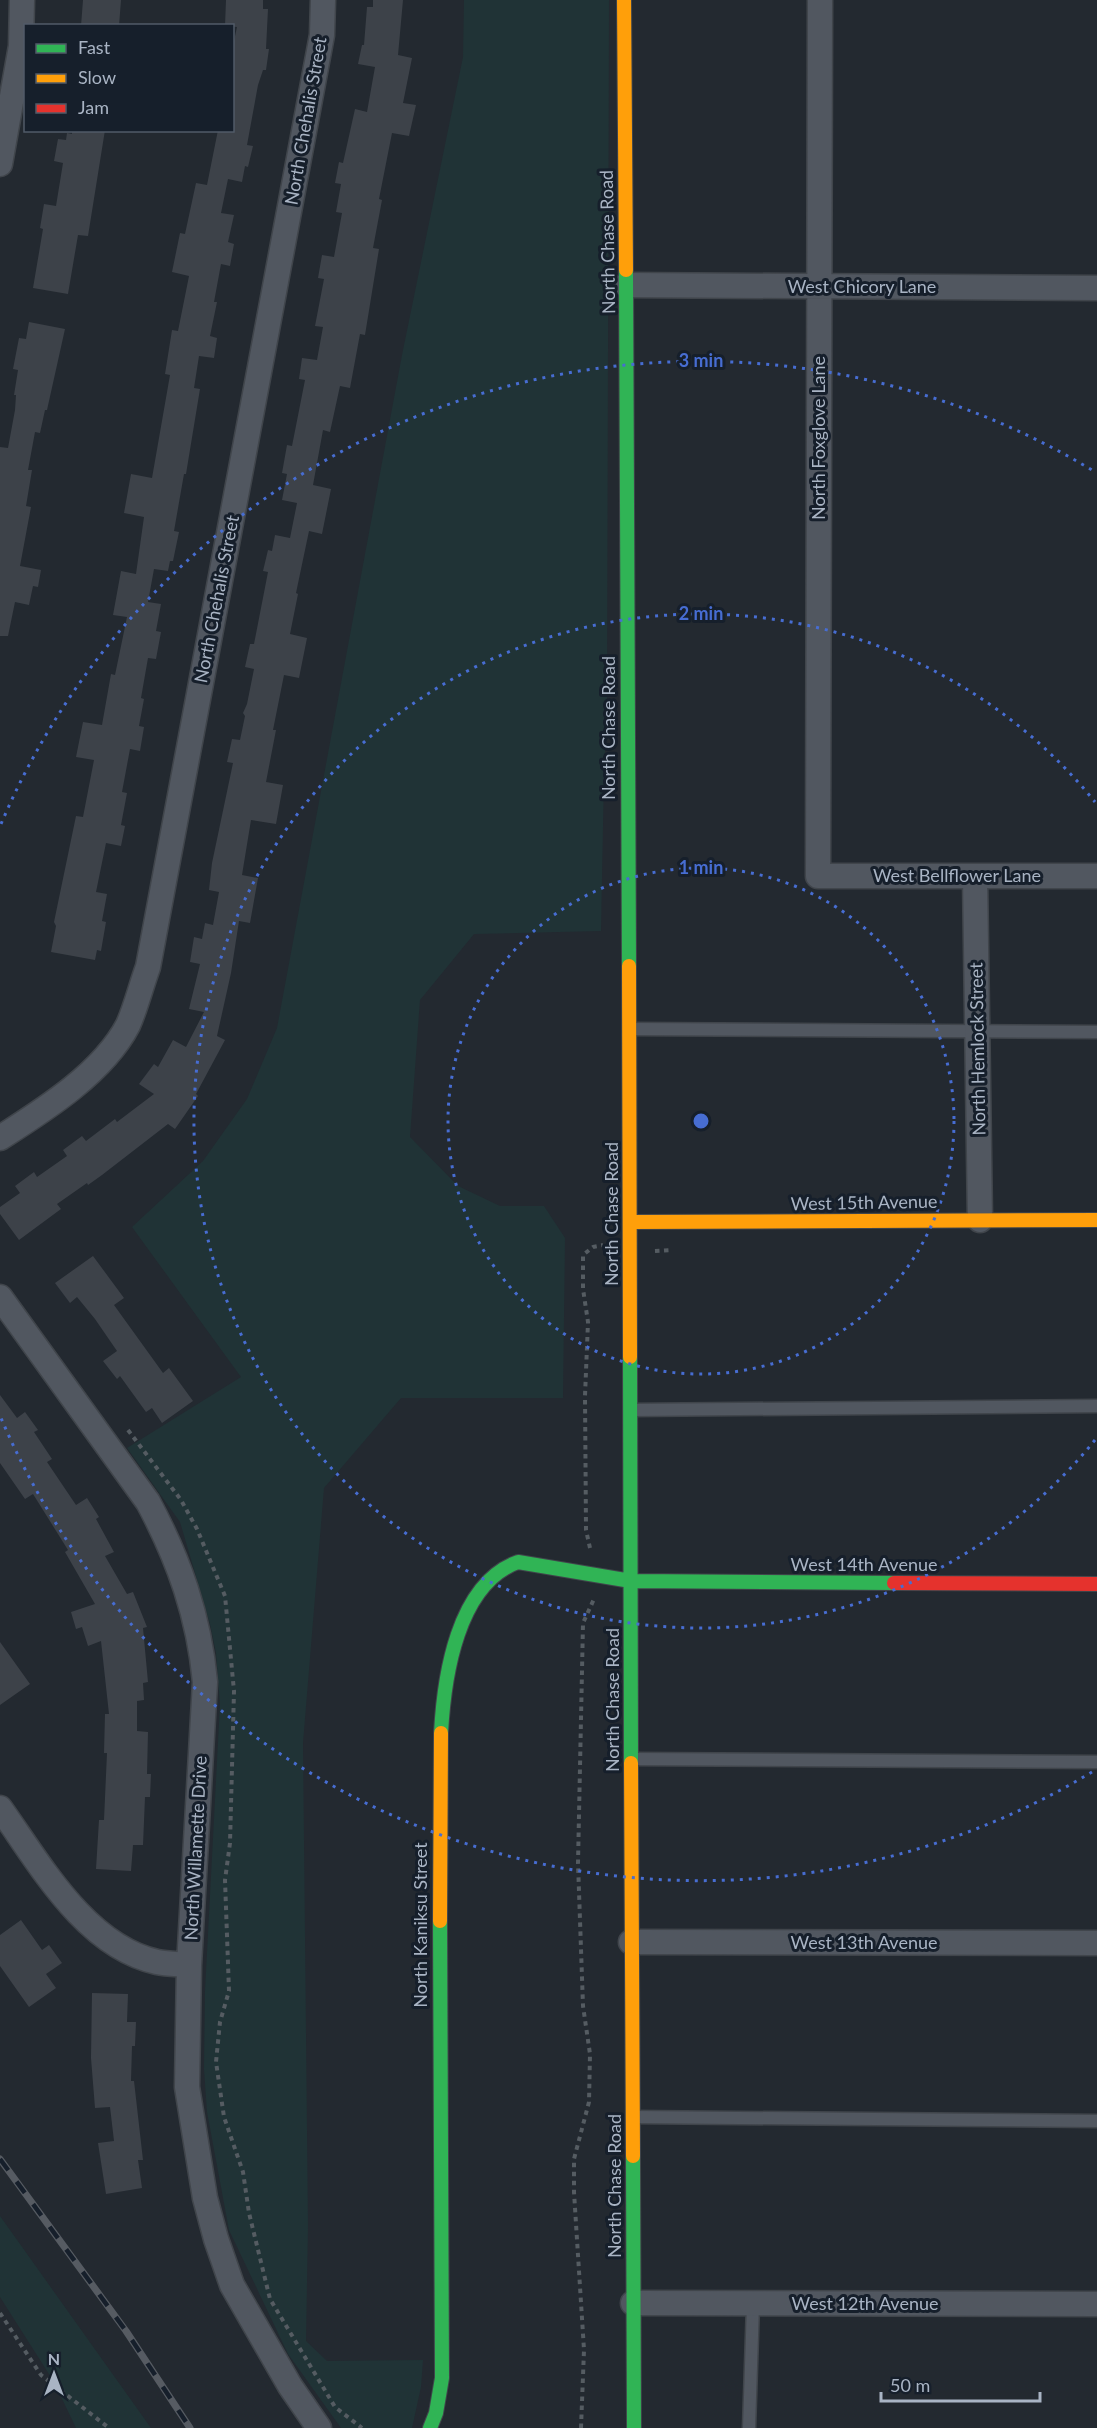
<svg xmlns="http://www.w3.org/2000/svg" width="1097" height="2428" font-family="Lato,sans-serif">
<rect width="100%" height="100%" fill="#232930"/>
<path fill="#203336" d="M 464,0 L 609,0 L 607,705 L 604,774 L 601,931 L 474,934 L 420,1000 L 410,1137 L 458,1186 L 500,1206 L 544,1206 L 565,1238 L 563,1398 L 401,1398 L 324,1488 L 303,1743 L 308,2226 L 306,2341 L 327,2361 L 423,2360 L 421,2387 L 412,2428 L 341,2428 L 288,2354 L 229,2230 L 207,2112 L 204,2069 L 205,1991 L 220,1704 L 216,1653 L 210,1624 L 180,1522 L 127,1448 L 241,1377 L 132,1227 L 203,1161 L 247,1099 L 277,1028 L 402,355 L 463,57 Z
M 0,2216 L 151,2428 L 76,2428 L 54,2382 L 0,2297 Z"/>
<path fill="#3d4249" d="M 83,0 L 121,0 L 119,26 L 81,26 Z
M 226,0 L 263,0 L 263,9 L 268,9 L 266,49 L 269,49 L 266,70 L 263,70 L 258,85 L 247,145 L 253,146 L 248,167 L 245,166 L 242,182 L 228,179 L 221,213 L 234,215 L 228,242 L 234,244 L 230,266 L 221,264 L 214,302 L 217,302 L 210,336 L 217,338 L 214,358 L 199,356 L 194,388 L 200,389 L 186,474 L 184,474 L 174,531 L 179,532 L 173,561 L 170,561 L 168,571 L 154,569 L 148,602 L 161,604 L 156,631 L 161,632 L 156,659 L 148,658 L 141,698 L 144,699 L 139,726 L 144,727 L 140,751 L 130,749 L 122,792 L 127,793 L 121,825 L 125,826 L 121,846 L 106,843 L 96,892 L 107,894 L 102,921 L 106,922 L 101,951 L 97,950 L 95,960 L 51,952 L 56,926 L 54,922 L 76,816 L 83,817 L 94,760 L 76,757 L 83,722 L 102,725 L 111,674 L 115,675 L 127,617 L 113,615 L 121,571 L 136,574 L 144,517 L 124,513 L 131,474 L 152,478 L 170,375 L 165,374 L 172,330 L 178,331 L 189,276 L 172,272 L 180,233 L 185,234 L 196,183 L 207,185 L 218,130 L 232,130 L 232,50 L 237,27 L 225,26 Z
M 373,0 L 403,0 L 398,55 L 412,58 L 403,103 L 416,105 L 409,136 L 392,133 L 379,199 L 382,200 L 373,248 L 379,249 L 365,335 L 360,334 L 350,388 L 340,386 L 330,432 L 323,430 L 313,485 L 331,489 L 322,534 L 309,531 L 296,593 L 298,594 L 290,634 L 307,638 L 299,678 L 284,675 L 273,730 L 276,730 L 266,782 L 283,785 L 276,824 L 251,820 L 242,875 L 258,878 L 250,923 L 239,921 L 231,973 L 217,1036 L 225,1040 L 196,1094 L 198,1096 L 175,1129 L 168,1124 L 102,1175 L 88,1185 L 87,1183 L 57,1204 L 61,1209 L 19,1240 L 0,1214 L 0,1207 L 20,1193 L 15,1186 L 34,1172 L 37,1177 L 67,1156 L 63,1150 L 82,1136 L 86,1141 L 115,1119 L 117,1122 L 154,1094 L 139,1084 L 154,1064 L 158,1067 L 173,1040 L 186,1047 L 204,1012 L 189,1009 L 200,964 L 190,962 L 194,937 L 202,939 L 205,923 L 213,925 L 219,892 L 209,890 L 212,863 L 233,763 L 227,762 L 232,739 L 240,740 L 245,716 L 243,713 L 247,704 L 254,669 L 245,667 L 250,644 L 254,644 L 268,572 L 263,571 L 268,550 L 272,551 L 275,535 L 290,538 L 297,503 L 282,500 L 287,474 L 282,473 L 287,445 L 292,446 L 305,380 L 299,379 L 302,358 L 317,360 L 323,327 L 315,326 L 324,279 L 318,278 L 322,255 L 334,257 L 342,213 L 336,212 L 341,184 L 335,183 L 339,162 L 343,163 L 355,109 L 367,112 L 375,67 L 358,64 L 362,45 L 364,45 L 367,7 L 373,7 Z
M 72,130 L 105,130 L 88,236 L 78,235 L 68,294 L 33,288 L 43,229 L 40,228 L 44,204 L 56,206 L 63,163 L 54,161 L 58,139 L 66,140 L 67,133 L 72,134 Z
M 29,322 L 65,329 L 47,410 L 45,410 L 40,433 L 35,432 L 28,470 L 32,470 L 26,506 L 31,507 L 20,566 L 41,570 L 38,587 L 33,586 L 29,605 L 15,602 L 8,636 L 0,636 L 0,447 L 8,448 L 15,410 L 16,395 L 14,395 L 18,370 L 13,369 L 19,338 L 26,339 Z
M 93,1256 L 124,1298 L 114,1305 L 163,1373 L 169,1368 L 193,1401 L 162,1423 L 152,1408 L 146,1412 L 120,1376 L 117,1379 L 103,1361 L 117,1351 L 95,1319 L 77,1297 L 70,1303 L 55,1283 Z
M 0,1395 L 17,1418 L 25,1412 L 38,1430 L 34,1432 L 52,1459 L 47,1462 L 76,1505 L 87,1498 L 99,1517 L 96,1519 L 114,1552 L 105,1556 L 127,1594 L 133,1592 L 147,1627 L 143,1628 L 148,1682 L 143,1683 L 144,1700 L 137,1701 L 137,1731 L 148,1732 L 147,1774 L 151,1774 L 150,1797 L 145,1797 L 143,1845 L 133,1845 L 131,1871 L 96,1869 L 99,1820 L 104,1820 L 107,1753 L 104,1753 L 105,1714 L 109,1714 L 101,1641 L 88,1646 L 82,1627 L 76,1629 L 71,1612 L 95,1604 L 65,1552 L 68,1550 L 33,1494 L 25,1499 L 0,1463 Z
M 0,1642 L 30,1684 L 0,1705 Z
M 21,1920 L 42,1950 L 49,1945 L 62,1963 L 46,1974 L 56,1988 L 29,2007 L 0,1966 L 0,1935 Z
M 92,1993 L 128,1994 L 127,2022 L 136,2022 L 135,2046 L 132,2046 L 131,2081 L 134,2081 L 143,2160 L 138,2160 L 142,2188 L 106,2194 L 98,2143 L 114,2141 L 110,2107 L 95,2108 L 91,2058 Z"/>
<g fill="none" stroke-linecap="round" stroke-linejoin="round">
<g stroke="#40454b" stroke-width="15">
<path id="lane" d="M 630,1029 L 1097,1032
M 631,1410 L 1097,1406
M 632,1759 L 1097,1762
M 633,2117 L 1097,2121
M 749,2428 L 753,2304"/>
</g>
<g stroke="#40454b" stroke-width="27">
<path id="street" d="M 820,0 L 818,876 L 1097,876
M 0,164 L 21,46 L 22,0
M 626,285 L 1097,288
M 975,877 L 980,1220
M 0,1138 C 44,1110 103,1073 128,1025 C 136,1007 141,986 148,967 L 322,35 L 323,0
M 0,1297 L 148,1502 C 179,1560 199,1616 205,1682 L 189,1965 L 187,2087 L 205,2198 L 216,2239 L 232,2285 L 290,2386 L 319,2428
M 0,1808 C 40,1864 85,1946 157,1962 C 167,1964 178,1964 189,1965
M 631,1942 L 1097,1943
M 633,2303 L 1097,2304"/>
</g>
<g stroke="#40454b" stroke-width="16">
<path id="fast" d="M 626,270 L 629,966
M 630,1357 L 631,1763
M 441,1733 C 444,1677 457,1584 518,1562 L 631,1581 L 894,1583
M 633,2156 L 634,2428
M 430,2428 L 436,2413 L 442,2378 L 440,1921"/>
</g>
<g stroke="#40454b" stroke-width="16">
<path id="slow" d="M 624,0 L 626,270
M 629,966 L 630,1357
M 631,1222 L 1097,1220
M 631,1763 L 633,2156
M 440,1921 L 441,1733"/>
</g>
<g stroke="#40454b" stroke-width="16">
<path id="jam" d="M 894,1583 L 1097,1584"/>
</g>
<path stroke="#555c62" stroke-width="4" stroke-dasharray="4.5 4.5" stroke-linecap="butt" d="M 655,1251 L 671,1250
M 128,1430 L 181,1500 L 197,1529 L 225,1596 L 234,1691 L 230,1843 L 225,1880 L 229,1991 L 220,2022 L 216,2062 L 224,2117 L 243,2172 L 249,2213 L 270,2299 L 335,2407 L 362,2428
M 590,1548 L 586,1530 L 585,1396 L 588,1322 L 583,1289 L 583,1255 L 593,1247 L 603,1245
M 0,2313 L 41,2375 L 109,2428
M 581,2428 L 584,2350 L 574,2192 L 574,2159 L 589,2102 L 590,2054 L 583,2006 L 578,1863 L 583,1623 L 594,1599"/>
<use href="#lane" stroke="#515760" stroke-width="12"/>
<use href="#street" stroke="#515760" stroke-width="24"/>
<use href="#fast" stroke="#30b455" stroke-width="14"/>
<use href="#slow" stroke="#ff9f0a" stroke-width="14"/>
<use href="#jam" stroke="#e5322d" stroke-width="14"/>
<g stroke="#565b62" stroke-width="7">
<path id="rail" d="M 0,2159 L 126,2331 L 190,2428"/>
</g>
<use href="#rail" stroke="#161f2b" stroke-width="4.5" stroke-dasharray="14" stroke-linecap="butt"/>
</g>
<g fill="none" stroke="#476dd2" stroke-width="3" stroke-dasharray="3 6">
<circle cx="701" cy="1121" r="253"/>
<path d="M1095 1440A507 507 0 1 1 1095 802"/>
<path d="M1092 1772A760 760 0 0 1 1 1418M1 824A760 760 0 0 1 1092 470"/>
</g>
<g text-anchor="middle" stroke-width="6" stroke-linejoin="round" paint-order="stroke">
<g font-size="18" fill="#a9b4c4" stroke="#161f2b">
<text transform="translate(306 121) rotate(-80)" y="6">North Chehalis Street</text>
<text transform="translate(608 242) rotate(-91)" y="6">North Chase Road</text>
<text x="862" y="293">West Chicory Lane</text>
<text transform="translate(819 438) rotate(-90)" y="6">North Foxglove Lane</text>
<text transform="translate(217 599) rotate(-79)" y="6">North Chehalis Street</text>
<text transform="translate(609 728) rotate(-90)" y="6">North Chase Road</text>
<text x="957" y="882">West Bellflower Lane</text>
<text transform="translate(978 1049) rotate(-91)" y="6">North Hemlock Street</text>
<text transform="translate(864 1203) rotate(-1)" y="6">West 15th Avenue</text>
<text transform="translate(612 1214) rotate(-90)" y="6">North Chase Road</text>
<text x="864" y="1571">West 14th Avenue</text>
<text transform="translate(613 1700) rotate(-90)" y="6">North Chase Road</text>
<text transform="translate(196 1848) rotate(-87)" y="6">North Willamette Drive</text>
<text transform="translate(421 1925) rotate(-90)" y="6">North Kaniksu Street</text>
<text x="864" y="1949">West 13th Avenue</text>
<text transform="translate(615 2186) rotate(-90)" y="6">North Chase Road</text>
<text x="865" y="2310">West 12th Avenue</text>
</g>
</g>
<circle cx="701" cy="1121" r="9" fill="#476dd2" stroke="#161f2b" stroke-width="3"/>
<g font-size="18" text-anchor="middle" font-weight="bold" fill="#476dd2" stroke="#161f2b" stroke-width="6" stroke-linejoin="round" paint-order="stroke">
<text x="701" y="367">3 min</text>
<text x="701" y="620">2 min</text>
<text x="701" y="874">1 min</text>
</g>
<rect x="24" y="24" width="210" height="108" fill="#161f2b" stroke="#515b68" stroke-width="1.5"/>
<rect x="36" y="44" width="30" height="9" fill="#30b455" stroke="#515b68" stroke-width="1.5"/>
<text x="78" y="54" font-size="18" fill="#a9b4c4">Fast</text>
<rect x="36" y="74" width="30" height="9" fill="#ff9f0a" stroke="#515b68" stroke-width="1.5"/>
<text x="78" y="84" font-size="18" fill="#a9b4c4">Slow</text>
<rect x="36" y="104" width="30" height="9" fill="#e5322d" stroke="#515b68" stroke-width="1.5"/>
<text x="78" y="114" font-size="18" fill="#a9b4c4">Jam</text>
<g transform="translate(54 2374)" stroke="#161f2b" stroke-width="4.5" paint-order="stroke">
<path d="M0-4.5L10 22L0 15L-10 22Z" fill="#a9b4c4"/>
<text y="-9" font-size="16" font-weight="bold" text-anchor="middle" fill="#a9b4c4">N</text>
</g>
<path d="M881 2392v9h159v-9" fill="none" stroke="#a9b4c4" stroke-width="3"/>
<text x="890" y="2392" font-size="18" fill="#a9b4c4" stroke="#161f2b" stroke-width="4.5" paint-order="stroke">50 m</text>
</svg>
